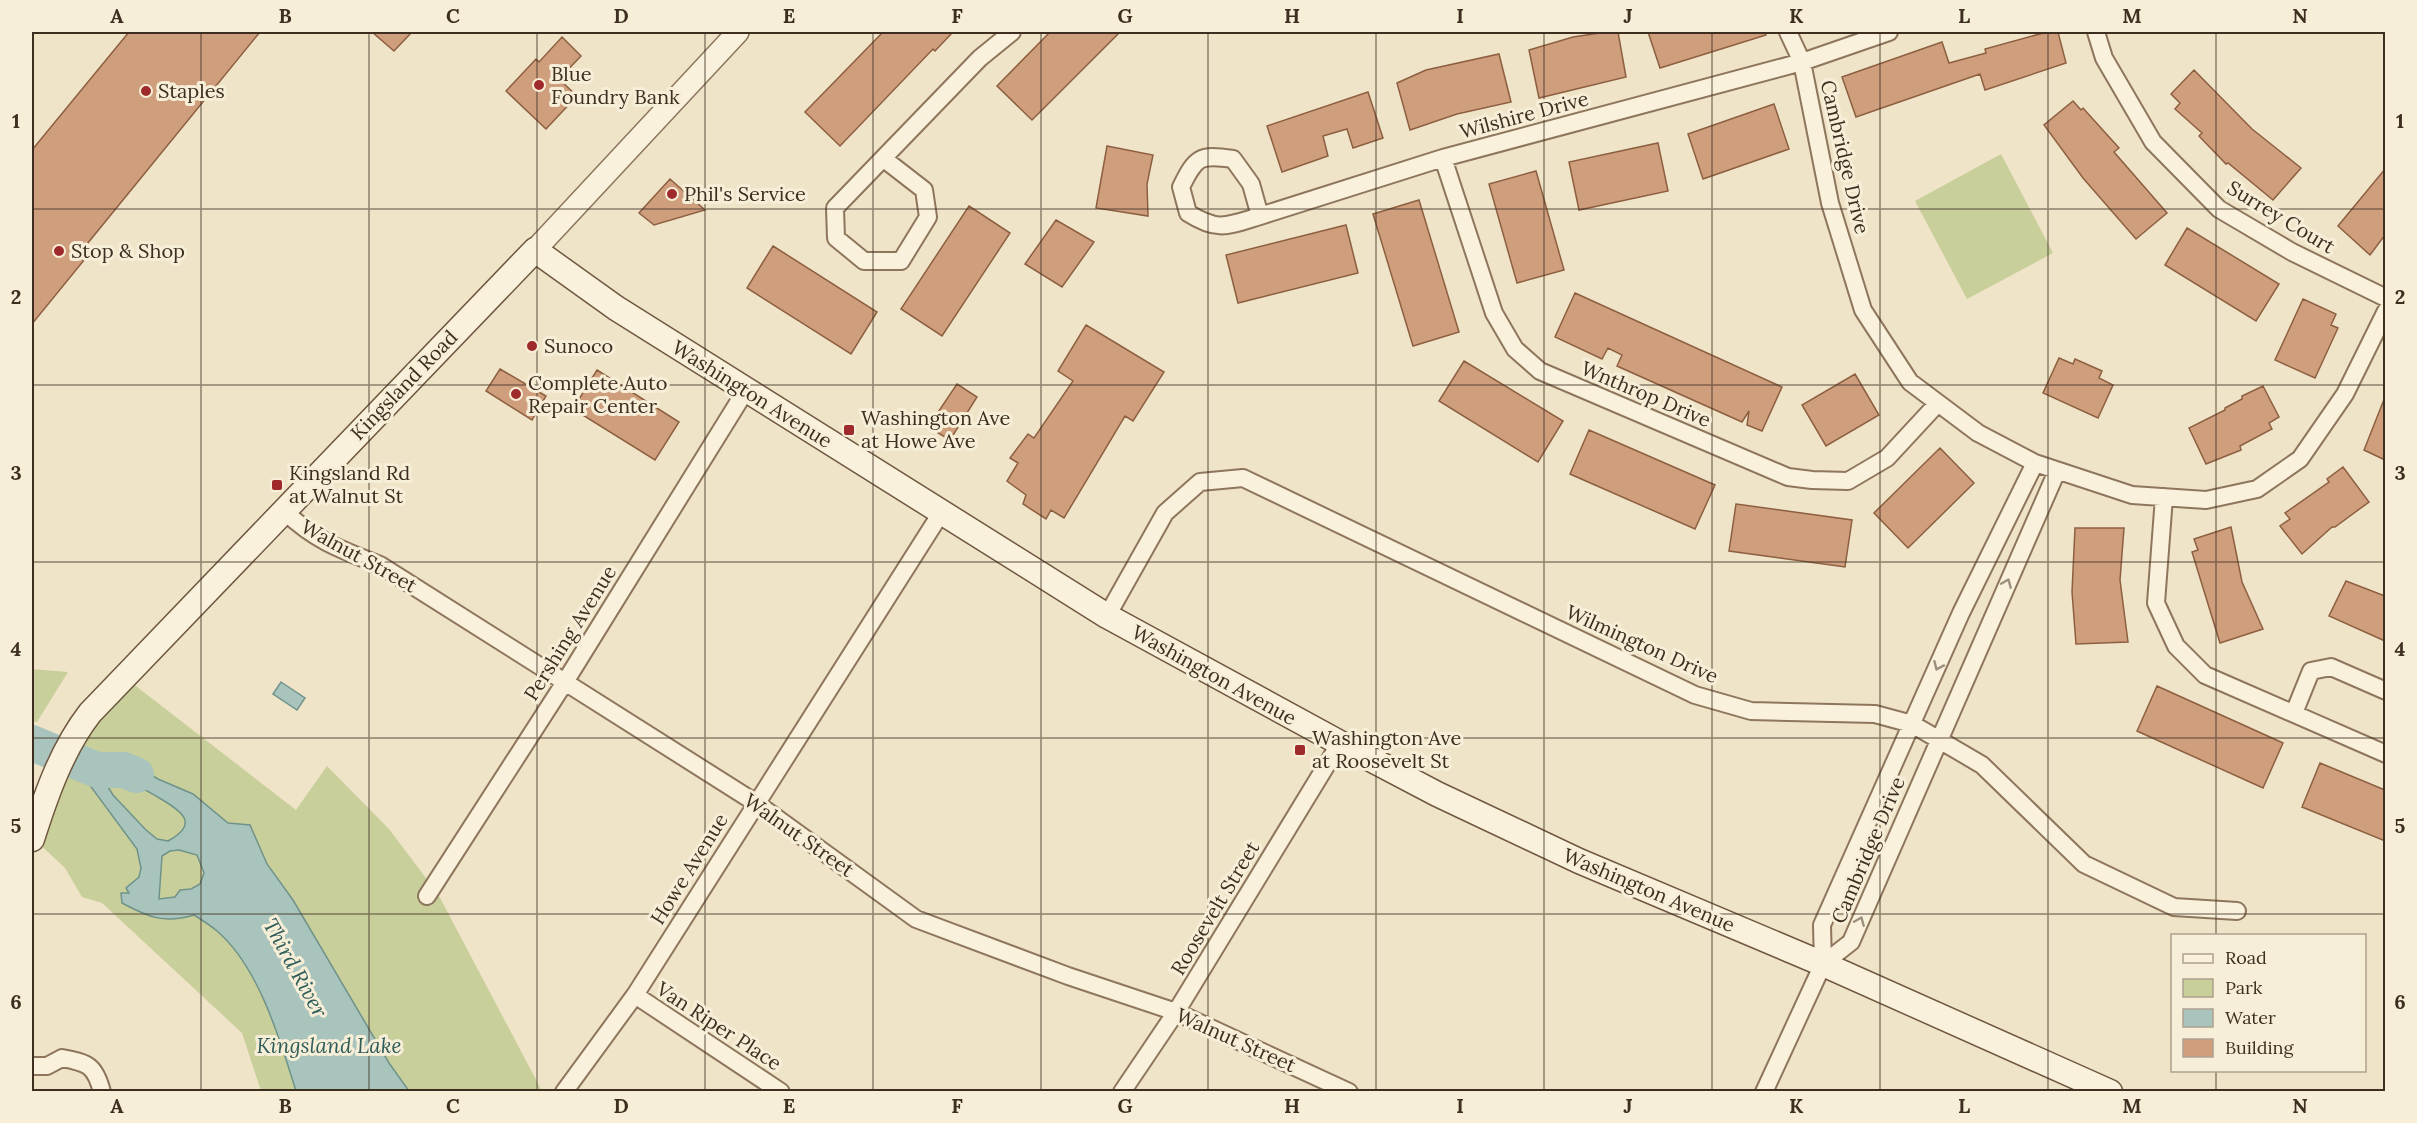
<svg xmlns="http://www.w3.org/2000/svg" width="2417" height="1123" font-family="Lora,serif">
<rect width="100%" height="100%" fill="#f0e4c8"/>
<path fill="#c9cf9b" d="M 2001,154 L 2053,253 L 1967,299 L 1915,201 Z
M 32,669 L 68,672 L 37,722 L 32,721 Z
M 123,676 L 296,810 L 327,766 L 389,829 L 438,894 L 542,1091 L 261,1091 L 242,1033 L 102,903 L 82,897 L 65,868 L 32,837 L 58,768 L 78,777 L 90,752 L 72,740 Z"/>
<path fill="#a9c4bc" stroke="#6f938a" stroke-width="1.5" fill-rule="evenodd" d="M 281,682 L 305,698 L 297,710 L 273,694 Z
M 93,758 L 107,763 L 120,760 L 138,767 L 158,779 L 193,794 L 228,823 L 250,825 L 267,864 L 293,900 L 389,1063 L 409,1091 L 296,1091 C 280,1040 259,967 217,931 C 210,925 202,920 194,915 C 164,924 148,917 122,903 L 121,893 L 129,893 L 126,888 L 139,877 L 141,868 L 137,849 L 83,776 ZM 118,778 C 134,782 147,791 161,799 C 183,812 199,824 168,841 L 157,839 L 145,829 L 113,795 L 108,787 L 109,782 ZM 179,850 L 197,855 L 204,873 L 200,884 L 191,889 L 180,890 L 175,897 L 159,899 L 162,856 L 170,851 Z"/>
<g fill="none" stroke-linecap="round" stroke-linejoin="round">
<path stroke="#a9c4bc" stroke-width="36" d="M 32,743 L 97,770 L 124,770 L 136,775"/>
</g>
<path fill="#cf9f7d" stroke="#8d5f41" stroke-width="1.5" d="M 129,32 L 260,32 L 83,249 L 89,254 L 32,324 L 32,150 Z
M 372,32 L 412,32 L 394,51 Z
M 883,32 L 953,32 L 935,51 L 933,49 L 840,146 L 805,112 Z
M 1050,32 L 1120,32 L 1032,120 L 997,86 Z
M 1606,32 L 1618,32 L 1626,77 L 1539,98 L 1529,50 L 1573,37 Z
M 1648,32 L 1765,32 L 1766,35 L 1660,68 Z
M 2047,32 L 2058,32 L 2066,63 L 1985,90 L 1980,74 L 1856,117 L 1842,77 L 1942,42 L 1949,63 L 1986,53 L 1985,49 Z
M 562,37 L 581,56 L 559,79 L 577,96 L 546,129 L 506,91 L 536,59 L 539,62 Z
M 1499,54 L 1511,102 L 1457,114 L 1410,130 L 1397,83 L 1426,70 Z
M 2194,70 L 2252,129 L 2301,168 L 2273,200 L 2228,163 L 2226,164 L 2199,136 L 2202,133 L 2175,109 L 2180,103 L 2171,94 Z
M 1368,92 L 1383,138 L 1353,148 L 1347,129 L 1323,136 L 1328,156 L 1282,172 L 1267,126 Z
M 2073,101 L 2081,110 L 2083,108 L 2119,148 L 2114,152 L 2167,213 L 2136,239 L 2083,178 L 2044,125 Z
M 1774,104 L 1789,149 L 1703,179 L 1688,134 Z
M 1658,143 L 1668,191 L 1579,210 L 1569,162 Z
M 1107,146 L 1153,155 L 1147,184 L 1148,216 L 1096,208 Z
M 2385,169 L 2385,235 L 2370,255 L 2338,226 Z
M 1536,171 L 1564,270 L 1517,283 L 1489,184 Z
M 670,179 L 705,210 L 654,225 L 639,213 Z
M 1419,200 L 1459,332 L 1413,346 L 1373,214 Z
M 969,206 L 1010,233 L 942,336 L 901,309 Z
M 1056,220 L 1094,242 L 1062,287 L 1025,264 Z
M 1346,225 L 1358,273 L 1238,303 L 1226,255 Z
M 2187,228 L 2279,284 L 2256,321 L 2165,265 Z
M 773,246 L 877,312 L 851,354 L 747,288 Z
M 1575,293 L 1782,387 L 1762,431 L 1747,425 L 1749,411 L 1742,422 L 1617,366 L 1622,355 L 1608,348 L 1602,359 L 1555,337 Z
M 2303,299 L 2336,314 L 2331,325 L 2338,328 L 2315,378 L 2275,360 Z
M 1086,325 L 1164,372 L 1133,421 L 1125,416 L 1064,518 L 1051,510 L 1046,519 L 1023,504 L 1026,495 L 1007,481 L 1018,463 L 1010,458 L 1028,434 L 1034,438 L 1073,381 L 1058,371 Z
M 2059,358 L 2073,364 L 2075,359 L 2102,371 L 2099,378 L 2113,385 L 2098,418 L 2043,393 Z
M 1464,361 L 1563,421 L 1538,462 L 1439,401 Z
M 500,369 L 546,396 L 532,420 L 486,391 Z
M 597,370 L 679,422 L 655,460 L 573,409 Z
M 1855,374 L 1879,415 L 1826,446 L 1802,405 Z
M 957,384 L 977,397 L 950,440 L 928,427 Z
M 2263,386 L 2279,417 L 2269,423 L 2272,429 L 2240,446 L 2241,450 L 2206,464 L 2189,428 L 2225,410 L 2225,408 L 2242,399 L 2242,396 Z
M 2385,397 L 2385,460 L 2364,450 Z
M 1589,430 L 1715,485 L 1695,529 L 1570,474 Z
M 1940,448 L 1974,483 L 1908,548 L 1874,513 Z
M 2343,467 L 2369,502 L 2335,527 L 2332,527 L 2302,554 L 2280,526 L 2290,519 L 2285,513 L 2329,482 L 2327,479 Z
M 1736,504 L 1852,520 L 1845,567 L 1729,551 Z
M 2231,527 L 2242,582 L 2263,629 L 2220,643 L 2192,552 L 2198,550 L 2194,539 Z
M 2075,528 L 2124,528 L 2120,580 L 2128,642 L 2076,644 L 2072,592 Z
M 2346,581 L 2385,596 L 2385,641 L 2329,616 Z
M 2157,686 L 2283,743 L 2263,788 L 2137,731 Z
M 2320,763 L 2385,790 L 2385,841 L 2302,807 Z"/>
<g fill="none" stroke-linecap="round" stroke-linejoin="round">
<g stroke="#8d765c" stroke-width="20">
<path id="minor" d="M 1788,32 L 1802,62 L 1830,203 L 1863,310 L 1910,382 L 1978,433 L 2035,463 L 2132,495 L 2206,500 L 2257,489 L 2300,459 L 2345,394 L 2386,311
M 2096,32 L 2104,58 L 2153,142 L 2219,209 L 2292,252 L 2386,298
M 1443,158 L 1494,313 L 1515,349 L 1540,371 L 1788,477 L 1812,480 L 1848,481 L 1887,458 L 1938,403
M 884,159 L 924,190 L 928,217 L 901,261 L 864,261 L 836,238 L 835,208 L 980,58 L 1012,32
M 1260,216 C 1227,226 1218,232 1188,213 L 1181,187 C 1196,157 1199,154 1233,159 L 1251,184 L 1260,216 L 1443,158 L 1802,62 L 1889,32
M 2164,497 L 2156,603 L 2176,646 L 2205,675 L 2386,754
M 284,511 C 316,541 339,549 380,565 L 756,803 L 916,919 L 1068,976 L 1176,1012 L 1349,1092
M 1107,616 L 1165,513 L 1200,482 L 1243,478 L 1695,695 L 1751,711 L 1875,714 L 1912,724 L 1982,765 L 2084,864 L 2174,907 L 2237,911
M 2294,713 L 2311,671 L 2331,667 L 2386,691
M 427,896 L 565,682 L 746,390
M 1823,964 L 1822,925 L 1961,613 L 2035,463
M 635,995 L 781,1092
M 32,1066 L 47,1066 L 62,1058 C 88,1063 95,1065 102,1092
M 564,1092 L 635,995 L 941,513
M 1122,1092 L 1176,1012 L 1340,743
M 1764,1092 L 1823,964 L 1851,942 L 2057,471"/>
</g>
<g stroke="#8d765c" stroke-width="24">
<path id="tertiary" d="M 535,250 L 738,32"/>
</g>
<g stroke="#6f573f" stroke-width="27">
<path id="secondary" d="M 32,839 C 46,795 62,749 90,713 L 535,250 L 616,308 L 1107,616 L 1340,743 L 1437,794 L 1579,861 L 1823,964 L 2110,1092"/>
</g>
<use href="#minor" stroke="#faf1dc" stroke-width="16"/>
<use href="#tertiary" stroke="#faf1dc" stroke-width="21"/>
<use href="#secondary" stroke="#faf1dc" stroke-width="24"/>
</g>
<defs><path id="oneway-chevron" d="M-2-3.5L2.5 0L-2 3.5" fill="none" stroke-width="1.6" stroke-linecap="round" stroke-linejoin="round" transform="scale(1.5)"/></defs>
<g stroke="#9c907e">
<use href="#oneway-chevron" transform="translate(2007 583) rotate(-67)"/>
<use href="#oneway-chevron" transform="translate(1938 666) rotate(114)"/>
<use href="#oneway-chevron" transform="translate(1860 921) rotate(-67)"/>
</g>
<path fill="none" stroke="#3d2e20" stroke-width="1.5" stroke-opacity="0.55" d="M 201,32 L 201,1092M 369,32 L 369,1092M 537,32 L 537,1092M 705,32 L 705,1092M 873,32 L 873,1092M 1041,32 L 1041,1092M 1208,32 L 1208,1092M 1376,32 L 1376,1092M 1544,32 L 1544,1092M 1712,32 L 1712,1092M 1880,32 L 1880,1092M 2048,32 L 2048,1092M 2216,32 L 2216,936M 32,209 L 2386,209M 32,385 L 2386,385M 32,562 L 2386,562M 32,738 L 2386,738M 32,914 L 2386,914M 2216,1070 L 2216,1092"/>
<g fill="#9e2a2b" stroke="#f7eed8" stroke-width="2">
<circle cx="539" cy="85" r="6"/>
<circle cx="146" cy="91" r="6"/>
<circle cx="672" cy="194" r="6"/>
<circle cx="59" cy="251" r="6"/>
<circle cx="532" cy="346" r="6"/>
<circle cx="516" cy="394" r="6"/>
<rect x="843" y="424" width="12" height="12" rx="3"/>
<rect x="271" y="479" width="12" height="12" rx="3"/>
<rect x="1294" y="744" width="12" height="12" rx="3"/>
</g>
<g text-anchor="middle" stroke-width="6" stroke-linejoin="round" paint-order="stroke">
<g font-size="20" fill="#3d2e20" stroke="#f7eed8" text-anchor="start">
<text x="551" y="81">Blue<tspan x="551" dy="23">Foundry Bank</tspan></text>
<text x="158" y="98">Staples</text>
<text x="684" y="201">Phil's Service</text>
<text x="71" y="258">Stop &amp; Shop</text>
<text x="544" y="353">Sunoco</text>
<text x="528" y="390">Complete Auto<tspan x="528" dy="23">Repair Center</tspan></text>
<text x="861" y="425">Washington Ave<tspan x="861" dy="23">at Howe Ave</tspan></text>
<text x="289" y="480">Kingsland Rd<tspan x="289" dy="23">at Walnut St</tspan></text>
<text x="1312" y="745">Washington Ave<tspan x="1312" dy="23">at Roosevelt St</tspan></text>
</g>
<g font-size="20" fill="#3d2e20" stroke="#f7eed8">
<text transform="translate(1524 115) rotate(-15)" y="7">Wilshire Drive</text>
<text transform="translate(1845 157) rotate(77)" y="7">Cambridge Drive</text>
<text transform="translate(2281 217) rotate(31)" y="7">Surrey Court</text>
<text transform="translate(404 385) rotate(-46)" y="7">Kingsland Road</text>
<text transform="translate(752 394) rotate(32)" y="7">Washington Avenue</text>
<text transform="translate(1646 394) rotate(23)" y="7">Wnthrop Drive</text>
<text transform="translate(359 556) rotate(29)" y="7">Walnut Street</text>
<text transform="translate(570 633) rotate(-58)" y="7">Pershing Avenue</text>
<text transform="translate(1642 644) rotate(24)" y="7">Wilmington Drive</text>
<text transform="translate(1214 675) rotate(29)" y="7">Washington Avenue</text>
<text transform="translate(799 835) rotate(35)" y="7">Walnut Street</text>
<text transform="translate(1868 850) rotate(-67)" y="7">Cambridge Drive</text>
<text transform="translate(689 869) rotate(-58)" y="7">Howe Avenue</text>
<text transform="translate(1649 890) rotate(23)" y="7">Washington Avenue</text>
<text transform="translate(1215 908) rotate(-59)" y="7">Roosevelt Street</text>
<text transform="translate(719 1026) rotate(33)" y="7">Van Riper Place</text>
<text transform="translate(1236 1040) rotate(24)" y="7">Walnut Street</text>
</g>
<g font-size="21" font-style="italic" fill="#2f5d5a" stroke="#f7eed8">
<text transform="translate(295 968) rotate(61)" y="7">Third River</text>
<text x="329" y="1053">Kingsland Lake</text>
</g>
</g>
<rect width="2417" height="1123" fill="none" stroke="#f7eed8" stroke-width="66"/>
<rect x="2171" y="934" width="195" height="138" fill="#f7eed8" stroke="#ada18e" stroke-width="1.5"/>
<rect x="2183" y="954" width="30" height="9" fill="#faf1dc" stroke="#ada18e" stroke-width="1.5"/>
<text x="2225" y="964" font-size="18" fill="#3d2e20">Road</text>
<rect x="2183" y="979" width="30" height="18" fill="#c9cf9b" stroke="#ada18e" stroke-width="1.5"/>
<text x="2225" y="994" font-size="18" fill="#3d2e20">Park</text>
<rect x="2183" y="1009" width="30" height="18" fill="#a9c4bc" stroke="#ada18e" stroke-width="1.5"/>
<text x="2225" y="1024" font-size="18" fill="#3d2e20">Water</text>
<rect x="2183" y="1039" width="30" height="18" fill="#cf9f7d" stroke="#ada18e" stroke-width="1.5"/>
<text x="2225" y="1054" font-size="18" fill="#3d2e20">Building</text>
<rect x="33" y="33" width="2351" height="1057" fill="none" stroke="#3d2e20" stroke-width="2"/>
<g font-size="20" text-anchor="middle" font-weight="bold" fill="#3d2e20">
<text x="117" y="23">A</text>
<text x="285" y="23">B</text>
<text x="453" y="23">C</text>
<text x="621" y="23">D</text>
<text x="789" y="23">E</text>
<text x="957" y="23">F</text>
<text x="1125" y="23">G</text>
<text x="1292" y="23">H</text>
<text x="1460" y="23">I</text>
<text x="1628" y="23">J</text>
<text x="1796" y="23">K</text>
<text x="1964" y="23">L</text>
<text x="2132" y="23">M</text>
<text x="2300" y="23">N</text>
<text x="16" y="128">1</text>
<text x="2400" y="128">1</text>
<text x="16" y="304">2</text>
<text x="2400" y="304">2</text>
<text x="16" y="480">3</text>
<text x="2400" y="480">3</text>
<text x="16" y="656">4</text>
<text x="2400" y="656">4</text>
<text x="16" y="833">5</text>
<text x="2400" y="833">5</text>
<text x="16" y="1009">6</text>
<text x="2400" y="1009">6</text>
<text x="117" y="1113">A</text>
<text x="285" y="1113">B</text>
<text x="453" y="1113">C</text>
<text x="621" y="1113">D</text>
<text x="789" y="1113">E</text>
<text x="957" y="1113">F</text>
<text x="1125" y="1113">G</text>
<text x="1292" y="1113">H</text>
<text x="1460" y="1113">I</text>
<text x="1628" y="1113">J</text>
<text x="1796" y="1113">K</text>
<text x="1964" y="1113">L</text>
<text x="2132" y="1113">M</text>
<text x="2300" y="1113">N</text>
</g>
</svg>
